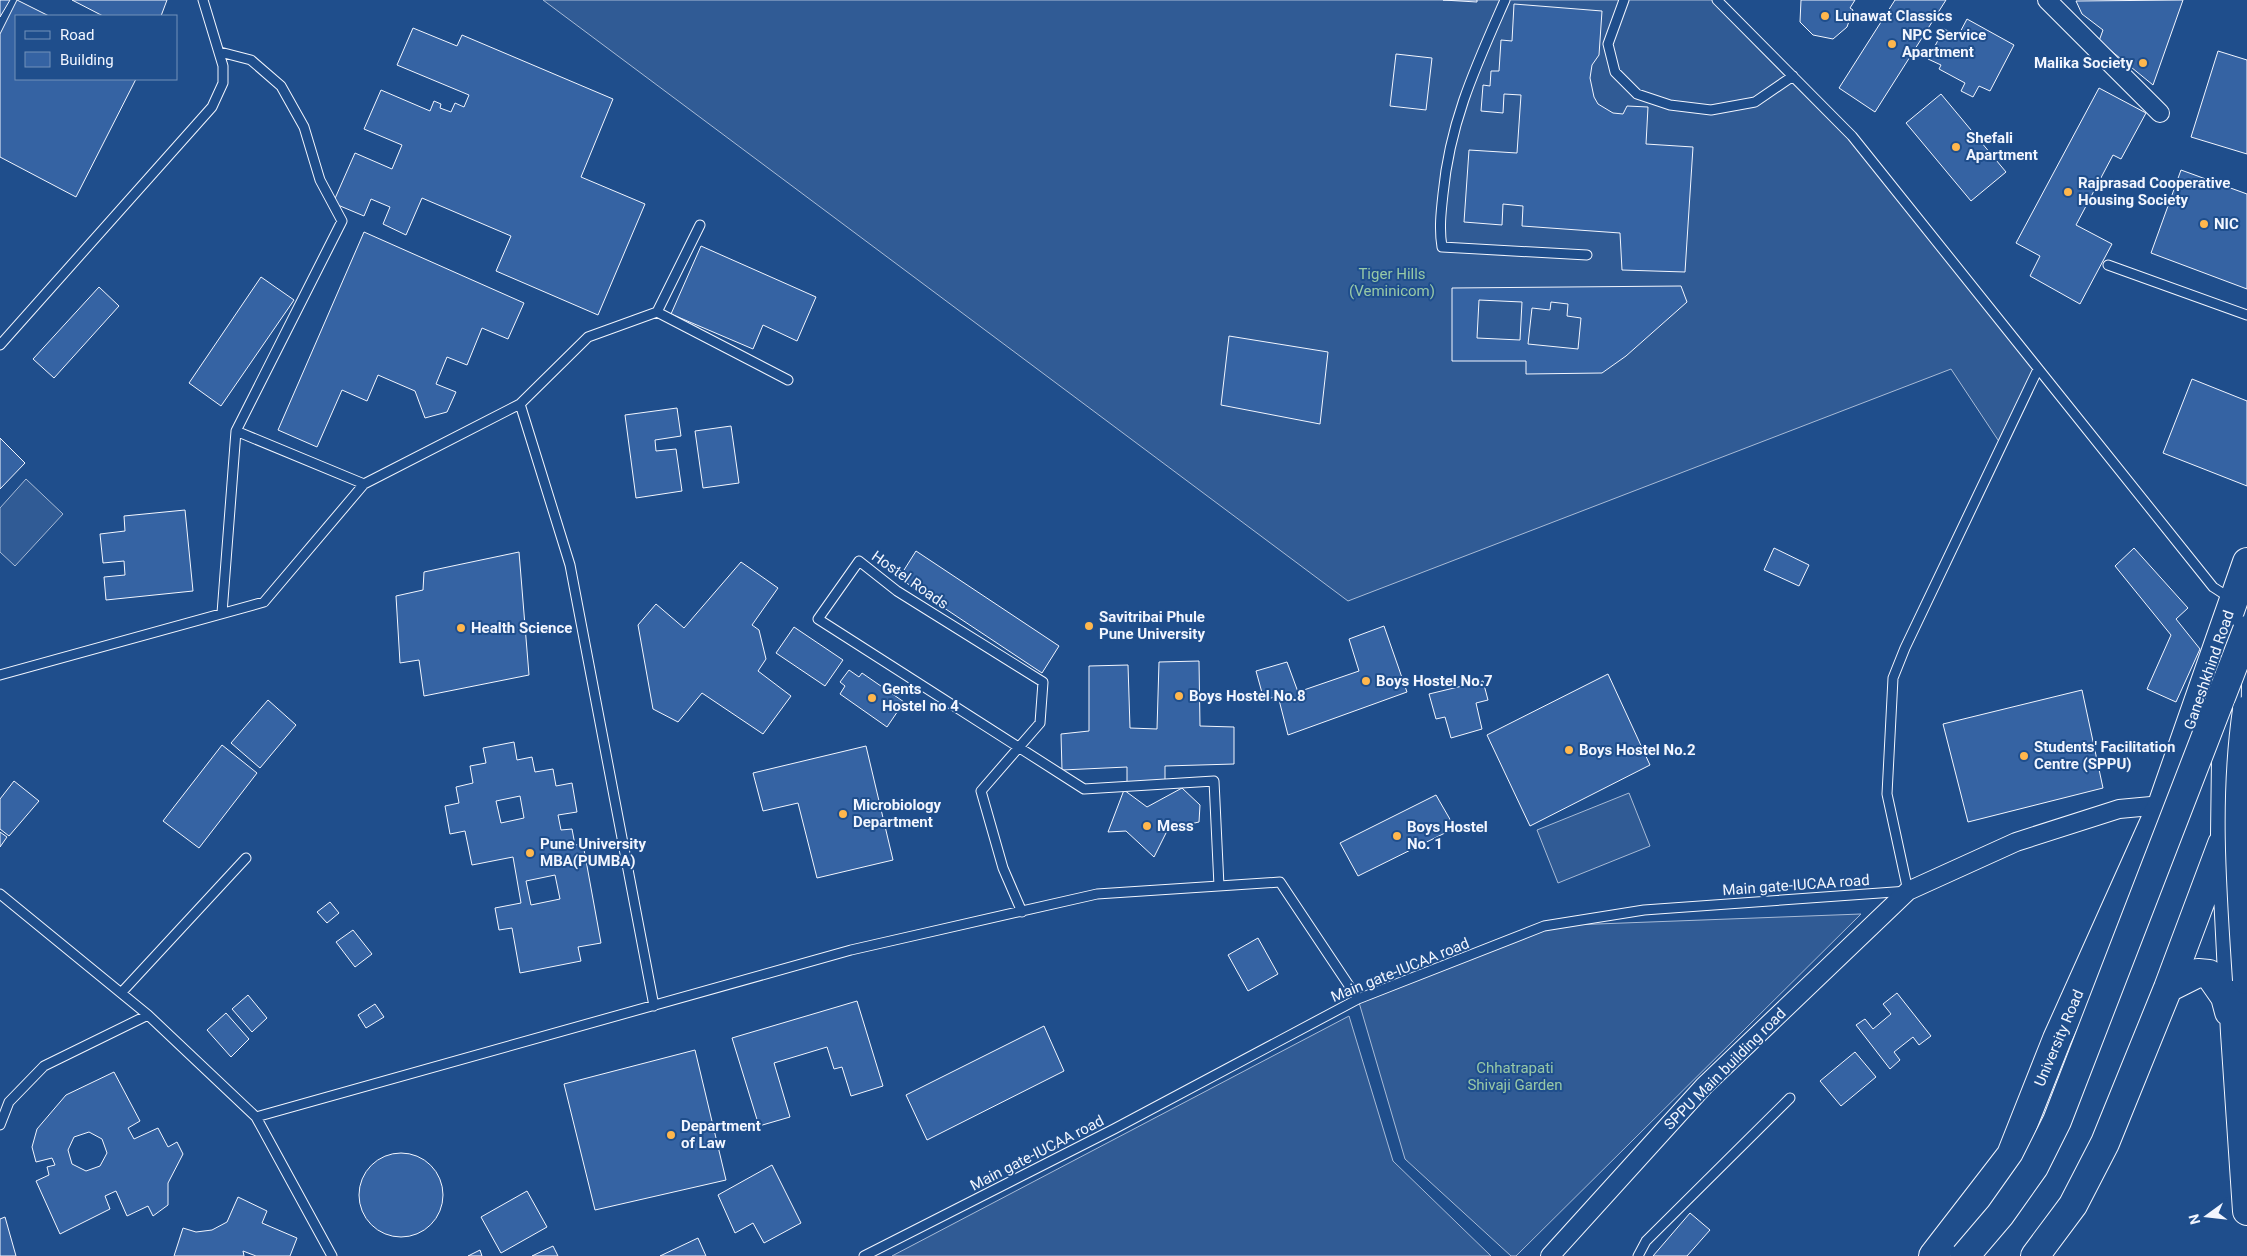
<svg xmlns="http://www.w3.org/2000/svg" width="2247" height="1256" font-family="Roboto,sans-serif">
<rect width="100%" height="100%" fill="#1f4e8c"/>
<path fill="#305b95" stroke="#a8bbd7" d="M 543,0 L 1717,0 L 1852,136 L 2038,369 L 2002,446 L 1951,369 L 1348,601 Z
M 26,479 L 63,514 L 15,566 L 0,552 L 0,508 Z
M 1629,793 L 1650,846 L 1558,883 L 1537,830 Z
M 1861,914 L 1516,1256 L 1511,1256 L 1405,1159 L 1358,999 L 1544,926 Z
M 1349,1016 L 1393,1161 L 1491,1256 L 892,1256 Z"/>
<path fill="#3563a3" stroke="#f2f6ff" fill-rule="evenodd" d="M 0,0 L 10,0 L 0,17 Z
M 17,0 L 49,16 L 16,16 L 16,79 L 136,79 L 76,197 L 0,157 L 0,34 Z
M 72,0 L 167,0 L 161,16 L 103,16 Z
M 1443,0 L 1477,0 L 1477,2 Z
M 1855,0 L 1850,8 L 1853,10 L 1847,27 L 1833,39 L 1813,35 L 1800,22 L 1801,0 Z
M 1895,0 L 1946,0 L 1875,112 L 1839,88 Z
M 2183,0 L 2153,85 L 2099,41 L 2103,30 L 2082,14 L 2076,1 Z
M 1514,4 L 1602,11 L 1599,55 L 1592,65 L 1590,78 L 1594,97 L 1598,104 L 1613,113 L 1623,114 L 1627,106 L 1648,107 L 1646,144 L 1693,147 L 1685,272 L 1622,270 L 1620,233 L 1522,226 L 1523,206 L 1503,204 L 1502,225 L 1464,222 L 1469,150 L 1517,153 L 1521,95 L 1504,94 L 1503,113 L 1481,111 L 1483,85 L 1490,86 L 1491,71 L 1499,71 L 1501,40 L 1512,41 Z
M 1967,19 L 2014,45 L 1990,91 L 1979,86 L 1973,97 L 1961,91 L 1965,83 L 1939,69 L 1941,65 L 1928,59 L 1944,29 L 1958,36 Z
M 413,28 L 457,46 L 462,35 L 613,99 L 581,177 L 645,204 L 598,315 L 496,271 L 511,236 L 422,198 L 406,235 L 383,224 L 390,207 L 371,199 L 364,216 L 333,203 L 355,153 L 392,169 L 402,145 L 364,129 L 381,90 L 430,111 L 434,101 L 441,104 L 440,108 L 451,112 L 455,103 L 464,107 L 469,95 L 397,65 Z
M 2218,51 L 2247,60 L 2247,154 L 2191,137 Z
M 1396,54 L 1432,58 L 1426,110 L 1390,106 Z
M 2099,88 L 2146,113 L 2121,159 L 2113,155 L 2076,225 L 2112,244 L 2080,304 L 2030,276 L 2040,256 L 2016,243 Z
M 1941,94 L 2006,172 L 1971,201 L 1906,123 Z
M 2181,170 L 2247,194 L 2247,289 L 2151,253 Z
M 364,232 L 524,303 L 508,339 L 482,328 L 467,365 L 447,357 L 436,384 L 456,392 L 447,412 L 425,418 L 415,391 L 378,375 L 367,401 L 342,390 L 317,447 L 278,430 Z
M 701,246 L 816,297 L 797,341 L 763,325 L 753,349 L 671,314 Z
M 261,277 L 294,300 L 221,406 L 189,383 Z
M 1681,286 L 1687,302 L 1626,356 L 1602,373 L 1526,374 L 1526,361 L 1452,361 L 1452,288 ZM 1479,300 L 1522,302 L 1520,340 L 1477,338 ZM 1551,302 L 1568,304 L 1567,316 L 1581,318 L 1578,349 L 1528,344 L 1532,308 L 1550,310 Z
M 99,287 L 119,306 L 54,378 L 33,359 Z
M 1229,336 L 1328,352 L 1320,424 L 1221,405 Z
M 2192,379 L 2247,401 L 2247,486 L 2163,453 Z
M 677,408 L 681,436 L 655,440 L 656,451 L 676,449 L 682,491 L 636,498 L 625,415 Z
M 731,426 L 739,483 L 703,488 L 695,431 Z
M 0,438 L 25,463 L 0,489 Z
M 185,510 L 193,591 L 106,600 L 104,577 L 125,575 L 124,561 L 103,563 L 100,534 L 125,531 L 124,516 Z
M 1774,548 L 1809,565 L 1799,586 L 1764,570 Z
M 2134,548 L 2188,608 L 2176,619 L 2200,649 L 2176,702 L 2147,689 L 2171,635 L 2115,566 Z
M 916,551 L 1059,646 L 1042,673 L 899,578 Z
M 519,552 L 529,675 L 424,696 L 419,660 L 400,663 L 396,596 L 423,590 L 424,572 Z
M 741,562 L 778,588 L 752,625 L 759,630 L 766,659 L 758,671 L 791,696 L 763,734 L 702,693 L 678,722 L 653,709 L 638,625 L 656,604 L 684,628 Z
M 1384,626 L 1407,692 L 1288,735 L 1278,696 L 1264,700 L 1256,671 L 1287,662 L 1298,692 L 1359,671 L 1349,639 Z
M 794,627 L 843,660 L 825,686 L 776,653 Z
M 1199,661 L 1200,726 L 1234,727 L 1234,764 L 1165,766 L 1165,781 L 1127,784 L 1127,767 L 1062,770 L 1061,734 L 1089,731 L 1089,666 L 1128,665 L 1130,728 L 1157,729 L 1159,662 Z
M 849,670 L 859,677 L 862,673 L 904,702 L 887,727 L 840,694 L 845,686 L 840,682 Z
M 1608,674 L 1650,765 L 1530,826 L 1487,735 Z
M 1483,681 L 1488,700 L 1476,703 L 1482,729 L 1451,738 L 1445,717 L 1436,719 L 1429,694 Z
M 2082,690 L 2103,788 L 1968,822 L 1943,724 Z
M 268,700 L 296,725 L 260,768 L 231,743 Z
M 514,742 L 517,760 L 532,757 L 535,772 L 553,769 L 556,786 L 572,783 L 577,812 L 558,815 L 561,830 L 572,829 L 575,845 L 583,844 L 601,943 L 578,947 L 581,961 L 520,973 L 512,928 L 499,930 L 495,908 L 521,903 L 513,857 L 472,865 L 465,831 L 450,834 L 445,806 L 459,803 L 456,787 L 473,783 L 470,766 L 486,763 L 483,748 ZM 520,796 L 524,818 L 501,823 L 496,801 ZM 555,875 L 560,899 L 531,905 L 526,881 Z
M 222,745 L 257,773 L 199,848 L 163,821 Z
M 866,746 L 893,860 L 817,878 L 798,803 L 763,811 L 753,773 Z
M 14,781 L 39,801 L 9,836 L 0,829 L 0,799 Z
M 1182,788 L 1200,805 L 1199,822 L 1168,829 L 1154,857 L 1126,831 L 1108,832 L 1124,790 L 1147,807 Z
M 1436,795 L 1455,828 L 1358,876 L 1340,843 Z
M 0,832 L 7,837 L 0,847 Z
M 330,902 L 339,913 L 327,923 L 317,912 Z
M 353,930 L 372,954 L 355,967 L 336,942 Z
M 1258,938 L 1278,974 L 1248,991 L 1228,955 Z
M 1897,993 L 1931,1036 L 1919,1045 L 1913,1037 L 1894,1052 L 1900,1060 L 1890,1069 L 1856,1025 L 1865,1019 L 1873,1029 L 1891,1014 L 1883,1004 Z
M 248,995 L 267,1018 L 252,1032 L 232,1009 Z
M 857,1001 L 883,1086 L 851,1096 L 842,1067 L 834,1069 L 827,1047 L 774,1063 L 790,1117 L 759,1126 L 732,1038 Z
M 375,1004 L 384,1017 L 366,1028 L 358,1015 Z
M 226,1013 L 249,1039 L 231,1057 L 207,1030 Z
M 1044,1026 L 1064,1071 L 927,1140 L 906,1095 Z
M 695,1050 L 726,1180 L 595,1210 L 564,1084 Z
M 1855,1052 L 1876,1077 L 1841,1106 L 1820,1081 Z
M 114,1072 L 140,1121 L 128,1128 L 134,1139 L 158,1128 L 168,1147 L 177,1142 L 183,1154 L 168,1183 L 168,1205 L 153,1216 L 148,1206 L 127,1216 L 116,1191 L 105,1196 L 110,1209 L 60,1234 L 36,1181 L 49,1175 L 47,1167 L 55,1165 L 52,1158 L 36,1162 L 32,1147 L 37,1129 L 66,1095 ZM 89,1132 L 102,1139 L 107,1153 L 100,1166 L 86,1171 L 72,1164 L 68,1150 L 74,1137 Z
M359 1195a42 42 0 1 1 84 0a42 42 0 1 1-84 0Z
M 772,1165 L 801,1223 L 764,1243 L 753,1223 L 735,1233 L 718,1195 Z
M 527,1191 L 547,1227 L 501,1253 L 481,1217 Z
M 238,1197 L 267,1211 L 262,1223 L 297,1238 L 290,1256 L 256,1256 L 243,1251 L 244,1256 L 174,1256 L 183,1228 L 196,1232 L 212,1230 L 227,1222 Z
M 1690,1213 L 1710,1230 L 1687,1256 L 1653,1256 Z
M 5,1217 L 16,1256 L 0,1256 L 0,1219 Z
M 698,1238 L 706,1256 L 660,1256 Z
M 553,1246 L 558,1256 L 532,1256 Z
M 480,1250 L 482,1256 L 468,1256 Z"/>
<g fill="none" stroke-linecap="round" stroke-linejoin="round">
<g stroke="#f2f6ff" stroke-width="11">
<path id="service" d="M 1505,0 C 1476,66 1450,121 1443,194 C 1441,212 1439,229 1442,247 L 1587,255
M 1624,0 L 1608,44 L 1615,72 L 1637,94 L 1670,105 L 1711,110 L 1755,102 L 1793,76
M 1717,0 L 1852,136 L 2213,587 L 2230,598
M 220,52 L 251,60 L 281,86 L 304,127 L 320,180 L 342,221 L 236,431 L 222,613
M 2108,265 L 2247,315
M 657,312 L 788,380
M 0,345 L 212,107 L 223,83 L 223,66 L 203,0
M 520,404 L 588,337 L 657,312 L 700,225
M 236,431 L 364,484
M 0,675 L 264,602 L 364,484 L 520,404 L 570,565 L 654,1006
M 0,894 L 148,1015 L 256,1117 L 332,1256
M 1022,912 L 1003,868 L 981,791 L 1040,723 L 1043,682 L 897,591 L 859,561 L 818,619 L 1084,789 L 1214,781 L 1219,886
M 121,993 L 246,858
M 256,1117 L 851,950 L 1097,894 L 1280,882 L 1358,999
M 0,1125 L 9,1102 L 44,1066 L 148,1015
M 864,1256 L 1114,1129 L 1358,999 L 1544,926 L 1644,910 L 1908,891 L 1887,794 L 1893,678 L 1905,648 L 2038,369
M 1638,1256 L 1646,1241 L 1790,1098"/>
</g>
<g stroke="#f2f6ff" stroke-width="20">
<path id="minor" d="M 2047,0 L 2160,113
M 1550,1256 L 1704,1086 L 1908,891 L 2016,842 L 2119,809 L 2162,805"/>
</g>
<g stroke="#f2f6ff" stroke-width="30">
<path id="primary" d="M 2227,683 L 2225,835 L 2235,1033 L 2247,1211
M 2168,988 L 2198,973 L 2209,974 L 2225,997 L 2229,1012
M 1933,1256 L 2011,1155 L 2057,1039 L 2162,805 L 2247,562
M 2035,1256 L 2073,1205 L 2105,1143 L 2168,988 L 2222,844"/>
</g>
<use href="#service" stroke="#1f4e8c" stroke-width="9"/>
<use href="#minor" stroke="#1f4e8c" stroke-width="18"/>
<use href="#primary" stroke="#1f4e8c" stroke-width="28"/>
<g stroke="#f2f6ff" stroke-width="30" stroke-linecap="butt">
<path id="primary-bridge" d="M 2247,710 C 2234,799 2241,890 2247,980
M 1965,1256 L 2000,1215 L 2034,1167 L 2057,1121 L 2247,630"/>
</g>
<use href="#primary-bridge" stroke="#1f4e8c" stroke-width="28"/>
</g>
<g fill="#ffb74d" stroke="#1f4e8c" stroke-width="2">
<circle cx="1825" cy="16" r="5"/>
<circle cx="1892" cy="44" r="5"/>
<circle cx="2143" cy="63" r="5"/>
<circle cx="1956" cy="147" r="5"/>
<circle cx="2068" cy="192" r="5"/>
<circle cx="2204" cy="224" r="5"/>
<circle cx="1089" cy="626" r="5"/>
<circle cx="461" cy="628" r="5"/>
<circle cx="1366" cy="681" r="5"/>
<circle cx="1179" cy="696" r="5"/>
<circle cx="872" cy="698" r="5"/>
<circle cx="1569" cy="750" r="5"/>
<circle cx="2024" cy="756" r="5"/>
<circle cx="843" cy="814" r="5"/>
<circle cx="1147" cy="826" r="5"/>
<circle cx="1397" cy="836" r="5"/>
<circle cx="530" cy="853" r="5"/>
<circle cx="671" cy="1135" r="5"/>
</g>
<g text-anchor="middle" stroke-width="4" stroke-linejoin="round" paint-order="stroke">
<g font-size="15" font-weight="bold" fill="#f2f6ff" stroke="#1f4e8c" text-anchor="start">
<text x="1835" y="21">Lunawat Classics</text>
<text x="1902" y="40">NPC Service<tspan x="1902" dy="17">Apartment</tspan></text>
<text x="2133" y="68" text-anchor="end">Malika Society</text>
<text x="1966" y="143">Shefali<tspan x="1966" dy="17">Apartment</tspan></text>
<text x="2078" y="188">Rajprasad Cooperative<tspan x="2078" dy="17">Housing Society</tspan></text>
<text x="2214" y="229">NIC</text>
<text x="1099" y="622">Savitribai Phule<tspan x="1099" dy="17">Pune University</tspan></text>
<text x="471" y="633">Health Science</text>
<text x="1376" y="686">Boys Hostel No.7</text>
<text x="882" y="694">Gents<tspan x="882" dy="17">Hostel no 4</tspan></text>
<text x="1189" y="701">Boys Hostel No.8</text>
<text x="2034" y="752">Students' Facilitation<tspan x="2034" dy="17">Centre (SPPU)</tspan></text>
<text x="1579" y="755">Boys Hostel No.2</text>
<text x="853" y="810">Microbiology<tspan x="853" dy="17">Department</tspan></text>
<text x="1157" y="831">Mess</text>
<text x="1407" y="832">Boys Hostel<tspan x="1407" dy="17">No. 1</tspan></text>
<text x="540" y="849">Pune University<tspan x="540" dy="17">MBA(PUMBA)</tspan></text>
<text x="681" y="1131">Department<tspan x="681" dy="17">of Law</tspan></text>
</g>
<g font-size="15" fill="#97c8a6" stroke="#1f4e8c">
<text x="1392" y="279">Tiger Hills<tspan x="1392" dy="17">(Veminicom)</tspan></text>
<text x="1515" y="1073">Chhatrapati<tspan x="1515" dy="17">Shivaji Garden</tspan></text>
</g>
<g font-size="15" fill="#f2f6ff" stroke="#1f4e8c">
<text transform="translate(910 580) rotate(35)" y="5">Hostel Roads</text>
<text transform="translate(2209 670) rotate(-71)" y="5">Ganeshkhind Road</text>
<text transform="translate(1796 885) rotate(-4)" y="5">Main gate-IUCAA road</text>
<text transform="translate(1400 970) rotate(-22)" y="5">Main gate-IUCAA road</text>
<text transform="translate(2059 1038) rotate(-67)" y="5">University Road</text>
<text transform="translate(1725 1069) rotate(-45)" y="5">SPPU Main building road</text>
<text transform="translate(1037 1153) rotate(-27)" y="5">Main gate-IUCAA road</text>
</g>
</g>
<rect x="15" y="15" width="162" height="65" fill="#1f4e8c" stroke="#7391ba"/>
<rect x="25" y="31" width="25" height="8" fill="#1f4e8c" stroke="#7391ba"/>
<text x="60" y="40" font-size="15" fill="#f2f6ff">Road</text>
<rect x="25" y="52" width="25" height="15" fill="#3563a3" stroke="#7391ba"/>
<text x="60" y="65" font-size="15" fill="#f2f6ff">Building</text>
<g transform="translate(2207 1216) rotate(255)" stroke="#1f4e8c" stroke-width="4" paint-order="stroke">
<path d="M0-4L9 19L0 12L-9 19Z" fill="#f2f6ff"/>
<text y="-8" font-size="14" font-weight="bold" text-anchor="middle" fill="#f2f6ff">N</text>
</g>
</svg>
